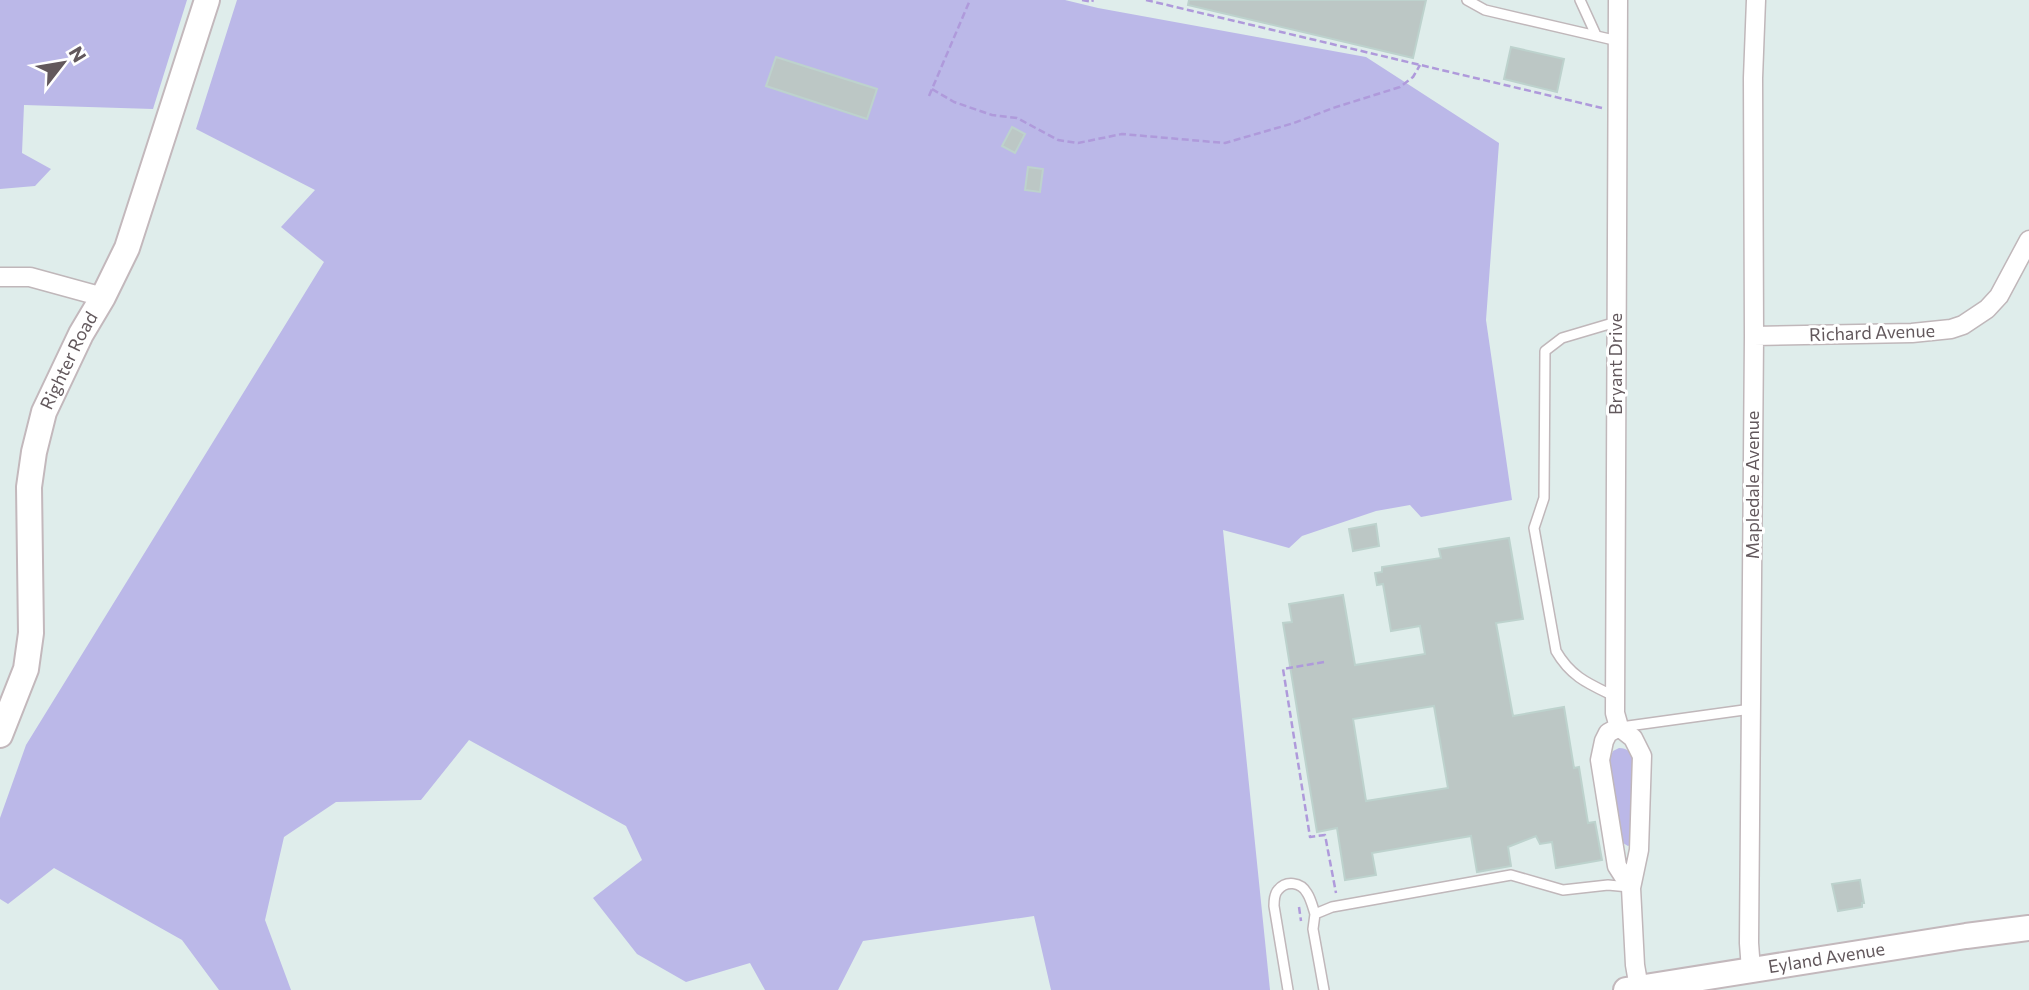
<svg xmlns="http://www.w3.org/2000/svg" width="2029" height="990" font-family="Commissioner,sans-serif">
<rect width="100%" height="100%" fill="#dfedeb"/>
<path fill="#bbb8e8" d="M 0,0 L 187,0 L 153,109 L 24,105 L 22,153 L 51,169 L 35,186 L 0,189 Z
M 237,0 L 1065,0 L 1098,8 L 1366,57 L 1499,143 L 1486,320 L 1512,500 L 1421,517 L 1410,505 L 1376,511 L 1302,536 L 1289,548 L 1223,530 L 1270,990 L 1051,990 L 1034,916 L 863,941 L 838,990 L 765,990 L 750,963 L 686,982 L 637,954 L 593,898 L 642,860 L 626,826 L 469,740 L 421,800 L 336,802 L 284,837 L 265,920 L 291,990 L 219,990 L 182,940 L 54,868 L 8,904 L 0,899 L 0,818 L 26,745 L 324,262 L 281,227 L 315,190 L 196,129 Z
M 1619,748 C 1627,748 1632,752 1633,760 L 1632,844 L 1628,846 L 1623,843 L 1609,760 L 1613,751 Z"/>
<path fill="#bcc7c5" stroke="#bdd2cd" stroke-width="2" fill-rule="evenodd" d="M 1189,0 L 1426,0 L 1413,58 L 1188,5 Z
M 1511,47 L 1564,59 L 1557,92 L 1504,79 Z
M 776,57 L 877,89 L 867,119 L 766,86 Z
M 1012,127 L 1025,134 L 1015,153 L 1002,146 Z
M 1028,167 L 1043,169 L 1040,192 L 1025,190 Z
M 1376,524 L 1379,546 L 1353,551 L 1349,529 Z
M 1509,538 L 1523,619 L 1496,623 L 1513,716 L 1564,707 L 1574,768 L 1579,767 L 1588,823 L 1595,822 L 1602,860 L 1556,868 L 1552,842 L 1540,844 L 1536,836 L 1508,847 L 1511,866 L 1477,872 L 1471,836 L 1372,853 L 1376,875 L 1345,880 L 1337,828 L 1317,832 L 1283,623 L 1292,622 L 1289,604 L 1343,595 L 1355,665 L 1425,654 L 1420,626 L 1391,631 L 1383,584 L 1377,585 L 1375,573 L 1382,572 L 1382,567 L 1441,558 L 1439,549 ZM 1434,706 L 1448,788 L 1366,801 L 1353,719 Z
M 1860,880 L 1864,903 L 1862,903 L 1862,907 L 1838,911 L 1832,884 Z"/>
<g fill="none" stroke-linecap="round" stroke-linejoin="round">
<g stroke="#c0b7ba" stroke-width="12">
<path id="lane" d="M 1467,0 L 1485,10 L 1618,41
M 1580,0 L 1596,35
M 1614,696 C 1589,684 1571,677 1556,651 L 1534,528 L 1544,498 L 1545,351 L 1562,338 L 1616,322
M 1621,727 L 1751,709
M 1288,990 L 1274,906 C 1274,901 1274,894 1278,890 C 1286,880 1301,882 1307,893 C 1311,899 1313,908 1315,914
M 1324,990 L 1313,929 L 1315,914 L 1332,907 L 1511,875 L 1563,890 L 1608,885 L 1629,887"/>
</g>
<g stroke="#c0b7ba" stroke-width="21">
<path id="street" d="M 1618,0 L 1615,713 L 1619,727 L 1633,738 L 1642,756 L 1639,850 L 1631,888 L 1617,866 L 1600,760 L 1604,741 L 1608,733 L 1619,727
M 0,277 L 30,277 L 103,297
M 1754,336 L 1912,333 L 1951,329 L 1963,325 L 1987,309 L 1999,296 L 2029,240
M 1631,888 L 1635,965 L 1639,988
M 1751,970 L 1749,943 L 1754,336 L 1753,78 L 1756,0"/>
</g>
<g stroke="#c3b8bc" stroke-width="28">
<g id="secondary">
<path id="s1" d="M 0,735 L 26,669 L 31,633 L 29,487 L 34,452 L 44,412 L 81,334 L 103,297 L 127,248 L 207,0"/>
<path id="s2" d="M 1626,990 L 1966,936 L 2029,928"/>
</g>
</g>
<path stroke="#af9adb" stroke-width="2.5" stroke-dasharray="7 3.5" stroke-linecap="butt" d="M 1082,0 L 1092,2 L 1093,0
M 1146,0 L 1602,108
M 932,89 L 954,102 L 992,115 L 1017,118 L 1058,140 L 1078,143 L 1122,134 L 1225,143 L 1294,123 L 1333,108 L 1400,87 L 1413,77 L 1420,65
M 929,96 L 970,0
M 1324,662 L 1283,669 L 1310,837 L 1325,835 L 1336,893
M 1299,907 L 1301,921"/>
<use href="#lane" stroke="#fff" stroke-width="9"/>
<use href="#street" stroke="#fff" stroke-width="18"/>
<use href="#secondary" stroke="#fff" stroke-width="24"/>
</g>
<g text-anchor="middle" stroke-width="6" stroke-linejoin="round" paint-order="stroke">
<g font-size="18" fill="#62585c" stroke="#fff">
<text transform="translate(1872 333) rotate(-2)" y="6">Richard Avenue</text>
<text dy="6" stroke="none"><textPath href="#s1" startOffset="387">Righter Road</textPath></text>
<text transform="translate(1616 364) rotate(-90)" y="6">Bryant Drive</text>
<text transform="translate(1753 485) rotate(-90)" y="6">Mapledale Avenue</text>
<text dy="6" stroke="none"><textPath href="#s2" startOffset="203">Eyland Avenue</textPath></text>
</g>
</g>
<g transform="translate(63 63) rotate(59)" stroke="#ffffff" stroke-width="5" paint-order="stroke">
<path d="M0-5L12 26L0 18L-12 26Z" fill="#62585c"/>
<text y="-10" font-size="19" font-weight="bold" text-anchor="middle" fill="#62585c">N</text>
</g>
</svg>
